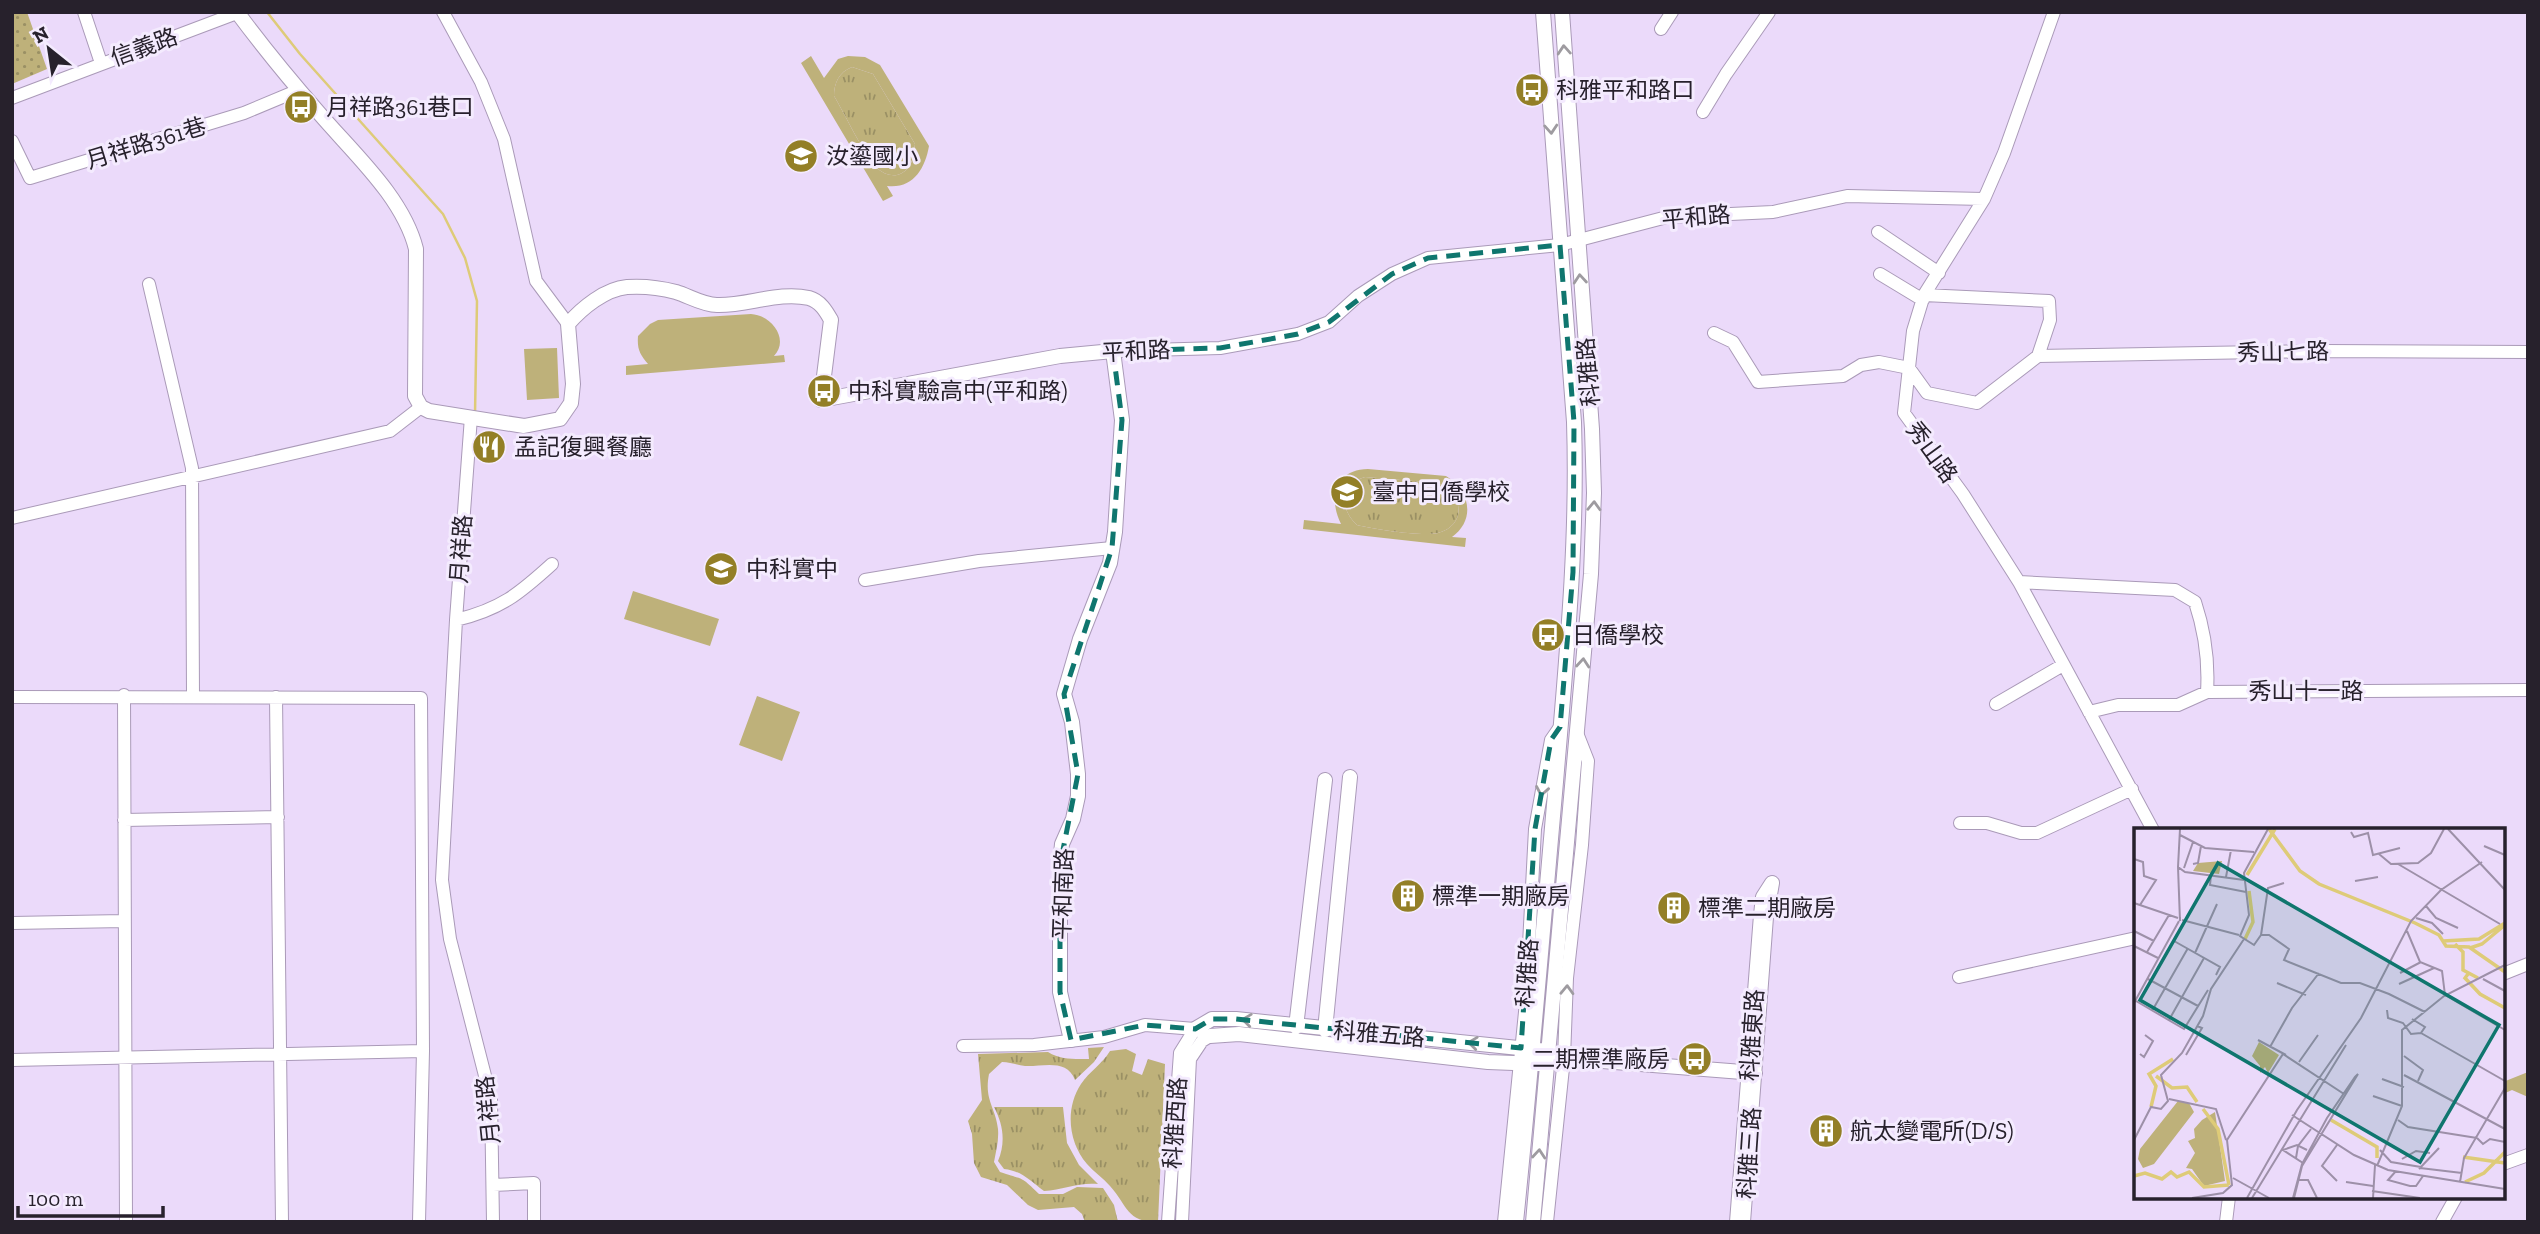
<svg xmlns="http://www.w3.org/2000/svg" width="2540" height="1234" font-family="'Zilla Slab','Noto Sans TC',serif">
<defs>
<pattern id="grass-tufts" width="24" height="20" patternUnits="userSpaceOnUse" patternTransform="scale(1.75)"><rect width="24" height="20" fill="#beb17a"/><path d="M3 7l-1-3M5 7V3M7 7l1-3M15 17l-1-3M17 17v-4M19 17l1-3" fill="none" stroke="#9a9064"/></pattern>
<pattern id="park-dots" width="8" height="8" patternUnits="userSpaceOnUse" patternTransform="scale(1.75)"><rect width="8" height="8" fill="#beb17a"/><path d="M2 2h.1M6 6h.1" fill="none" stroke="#9a9064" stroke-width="1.8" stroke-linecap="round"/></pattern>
</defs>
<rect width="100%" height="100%" fill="#ebdafa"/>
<path fill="url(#grass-tufts)" d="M 852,67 L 873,74 L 915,144 C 914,154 912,168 902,173 C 894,178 883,174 877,168 C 865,157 844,112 834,96 C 834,83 839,72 852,67 Z
M 1365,477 L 1437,483 C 1463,492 1468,525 1438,533 C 1423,537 1373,529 1357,525 C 1339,508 1339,485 1365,477 Z
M 1104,1047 L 1094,1062 L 1075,1080 C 1067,1058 1042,1067 1025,1066 C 1017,1065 1010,1062 1002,1062 L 989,1074 C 984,1100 995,1106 998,1129 C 999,1141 996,1151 994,1162 L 1000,1172 C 1023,1180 1020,1175 1039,1194 L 1063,1194 L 1077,1187 L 1103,1188 L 1114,1205 L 1118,1222 L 1085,1222 L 1082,1214 L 1074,1207 L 1038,1210 L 1028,1205 L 1007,1185 L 981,1177 L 974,1163 L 972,1134 L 968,1121 L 982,1100 L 978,1054 L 1048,1052 C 1061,1060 1074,1059 1089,1059 L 1088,1048 Z
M 1126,1049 L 1136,1054 L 1132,1071 L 1142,1075 L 1148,1059 L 1165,1064 L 1158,1222 C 1126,1222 1128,1206 1110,1186 C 1103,1178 1094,1172 1087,1164 C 1068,1142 1065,1108 1081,1084 C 1089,1072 1102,1064 1110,1051 Z
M 994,1107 L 1063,1107 L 1067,1143 L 1079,1165 L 1098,1184 C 1079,1182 1063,1190 1044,1191 C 1029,1180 1022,1171 1004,1169 L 998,1161 C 1006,1142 1003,1124 994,1107 Z"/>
<path fill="url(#park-dots)" d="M 12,12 L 27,12 L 47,69 L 12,84 Z"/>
<path fill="#beb17a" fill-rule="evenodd" d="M 811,56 L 824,78 L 838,59 L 848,56 L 865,57 L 880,65 L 929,146 C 925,169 913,189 887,186 L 893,196 L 883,201 L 801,63 ZM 852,67 L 873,74 L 915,144 C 915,154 912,168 902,173 C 894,178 883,174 877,168 C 865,157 844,112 834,96 C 834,83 839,72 852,67 Z
M 751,314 C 771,315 790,339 774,356 L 784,355 L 785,362 L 626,375 L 626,366 L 648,364 C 640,354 637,350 638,336 L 650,324 L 658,320 Z
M 557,348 L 559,398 L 527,400 L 524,349 Z
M 1368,469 L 1446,476 C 1470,490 1476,520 1452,537 L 1466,538 L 1465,547 L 1303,529 L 1304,520 L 1341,524 C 1328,497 1334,470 1368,469 ZM 1365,477 L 1437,483 C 1463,492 1468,525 1438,533 C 1423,537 1373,529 1357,525 C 1339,508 1339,485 1365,477 Z
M 633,591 L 719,619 L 710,646 L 624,619 Z
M 757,696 L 800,712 L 782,761 L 739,745 Z
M 2528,1072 L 2528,1097 L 2512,1090 L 2503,1094 L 2503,1082 Z"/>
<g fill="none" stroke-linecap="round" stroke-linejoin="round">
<path stroke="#decb78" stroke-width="2.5" d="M 267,12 L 300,54 L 443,214 L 465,258 L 477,301 L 475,414"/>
<g stroke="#aa9ab8" stroke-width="14">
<path id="minor" d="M 84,12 L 101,63
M 443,12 L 481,82 L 504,139 L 536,281 L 568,324
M 2054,12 L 2004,153 L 1984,199 L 1924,295 L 1913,331 L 1904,413 L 1963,494 L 2019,582 L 2153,830
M 1661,29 L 1672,12
M 12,98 L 237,13
M 1703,112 L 1726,74 L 1769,12
M 12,141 L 30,178 L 244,113 L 299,90
M 1878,232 L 1939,273
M 1880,274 L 1923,300
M 149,284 L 192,468 L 193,697
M 1924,295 L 2049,301 L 2050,320 L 2038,356 L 2323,351 L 2528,352
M 1714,333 L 1733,342 L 1758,382 L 1843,376 L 1861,365 L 1879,362 L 1909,368 L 1927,393 L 1977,403 L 2038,356
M 1113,351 L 1220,348 L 1298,334 L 1329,322 L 1358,296 L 1392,274 L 1428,258 L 1560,245 L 1667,217 L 1773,212 L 1847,196 L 1984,199
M 471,417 L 456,620 L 442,880 L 450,939 L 491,1099 L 493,1222
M 12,518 L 390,431 L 421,407
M 865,580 L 979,561 L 1112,548
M 2019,582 L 2175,590 L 2195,602 C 2205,632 2209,660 2207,692
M 456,620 C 501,609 519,594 552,564
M 124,695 L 126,1222
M 12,697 L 421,698 L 423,1051 L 419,1222
M 276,697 L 282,1222
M 1996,704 L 2063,665
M 2089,712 L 2118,705 L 2178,705 L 2207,692 L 2528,690
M 124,820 L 278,817
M 1960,823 L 1987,823 L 2021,833 L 2037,833 L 2132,789
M 12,923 L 124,921
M 2503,974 L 2528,964
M 1959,977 L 2136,938
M 963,1046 L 1034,1045 L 1104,1037 L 1145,1025 L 1195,1029 L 1201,1032
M 12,1060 L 423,1051
M 2503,1164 L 2528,1155
M 493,1185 L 534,1183 L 534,1222
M 1168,1222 L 1180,1053 L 1195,1029
M 1182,1222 L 1190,1059 L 1202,1041 L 1210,1036
M 1504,1222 L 1526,1002 L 1535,829 L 1551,740 L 1560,727
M 1547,1222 L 1564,1058 L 1567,978 L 1582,845 L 1588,761 L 1577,733
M 2226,1222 L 2229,1197
M 2442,1222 L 2456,1197"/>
</g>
<g stroke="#aa9ab8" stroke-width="16">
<path id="tertiary" d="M 237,12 C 263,47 290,80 319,113 C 353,153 403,197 416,249 L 415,396 L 421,407 L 429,411 L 524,426 L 560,419 L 571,403 L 573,384 L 568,324 C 582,308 605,289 627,287 C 642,286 661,288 676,292 C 689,296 703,305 717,305 C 747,306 779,291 809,298 C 820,301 826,311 831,320 L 821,400 L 1060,356 L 1113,351 L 1122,420 L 1115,532 L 1110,563 L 1080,639 L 1064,694 L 1072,722 L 1078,774 L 1078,796 L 1073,819 L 1062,844 L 1060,865 L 1060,992 L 1071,1040
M 1296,1027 L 1325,780
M 1195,1029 L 1212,1019 L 1236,1019 L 1548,1051 L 1564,1058 L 1755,1073
M 1325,1030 L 1350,777
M 1210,1036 L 1239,1034 L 1488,1062 L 1539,1064
M 1516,1222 C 1531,1075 1543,929 1556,782 C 1566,662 1578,543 1574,422 L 1543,12
M 1533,1222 L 1591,574 L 1594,493 L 1592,429 L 1562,12
M 1737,1222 L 1761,915 L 1763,897 L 1772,883 L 1766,917 L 1743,1222"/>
</g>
<use href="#minor" stroke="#fff" stroke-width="12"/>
<use href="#tertiary" stroke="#fff" stroke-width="14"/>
</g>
<defs><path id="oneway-chevron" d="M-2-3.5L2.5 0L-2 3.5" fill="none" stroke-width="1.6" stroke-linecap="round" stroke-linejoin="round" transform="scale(1.75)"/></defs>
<g stroke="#9e9ba0">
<use href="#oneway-chevron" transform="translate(1564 50) rotate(-94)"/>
<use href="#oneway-chevron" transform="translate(1551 129) rotate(86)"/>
<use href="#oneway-chevron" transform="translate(1580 279) rotate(-95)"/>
<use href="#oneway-chevron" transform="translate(1594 506) rotate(-88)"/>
<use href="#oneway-chevron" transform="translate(1583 663) rotate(-85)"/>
<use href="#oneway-chevron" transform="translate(1542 791) rotate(100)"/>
<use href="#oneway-chevron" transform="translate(1567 990) rotate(-88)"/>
<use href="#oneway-chevron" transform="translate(1247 1020) rotate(-173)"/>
<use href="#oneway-chevron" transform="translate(1473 1043) rotate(-173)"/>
<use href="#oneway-chevron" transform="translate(1539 1154) rotate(-85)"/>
</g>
<path fill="none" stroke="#0f766e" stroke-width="5" stroke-dasharray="14 9" stroke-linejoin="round" d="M 1560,245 L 1574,422 L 1573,572 L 1560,727 L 1551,740 L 1535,829 L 1521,1048 L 1236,1019 L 1212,1019 L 1195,1029 L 1145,1025 L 1071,1040 L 1060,992 L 1060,865 L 1078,774 L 1064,694 L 1112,548 L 1122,420 L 1113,351 L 1220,348 L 1298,334 L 1329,322 L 1392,274 L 1428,258 Z"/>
<defs>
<g id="bus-disc" transform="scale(1.75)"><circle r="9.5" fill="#937f27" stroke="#f4ebfe"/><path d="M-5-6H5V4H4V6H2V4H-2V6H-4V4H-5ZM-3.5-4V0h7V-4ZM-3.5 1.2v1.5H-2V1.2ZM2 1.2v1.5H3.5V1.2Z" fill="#fff"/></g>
<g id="school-disc" transform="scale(1.75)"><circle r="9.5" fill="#937f27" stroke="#f4ebfe"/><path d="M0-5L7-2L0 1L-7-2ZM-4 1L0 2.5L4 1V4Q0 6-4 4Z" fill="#fff"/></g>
<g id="restaurant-disc" transform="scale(1.75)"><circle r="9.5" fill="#937f27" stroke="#f4ebfe"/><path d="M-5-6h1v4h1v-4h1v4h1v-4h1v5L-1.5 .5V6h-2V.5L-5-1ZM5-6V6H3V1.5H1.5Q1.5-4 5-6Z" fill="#fff"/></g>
<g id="building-disc" transform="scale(1.75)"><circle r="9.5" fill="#937f27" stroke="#f4ebfe"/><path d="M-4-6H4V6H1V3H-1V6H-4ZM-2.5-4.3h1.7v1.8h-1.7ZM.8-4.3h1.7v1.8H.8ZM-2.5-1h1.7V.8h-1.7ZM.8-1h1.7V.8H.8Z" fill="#fff"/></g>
</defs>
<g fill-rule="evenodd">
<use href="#bus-disc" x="1532" y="90"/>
<use href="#bus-disc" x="301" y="107"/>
<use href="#school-disc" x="801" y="156"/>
<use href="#bus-disc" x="824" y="391"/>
<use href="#restaurant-disc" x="489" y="447"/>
<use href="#school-disc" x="1347" y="492"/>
<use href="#school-disc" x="721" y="569"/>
<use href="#bus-disc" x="1548" y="635"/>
<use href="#building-disc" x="1408" y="896"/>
<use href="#building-disc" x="1674" y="908"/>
<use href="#bus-disc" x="1695" y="1059"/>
<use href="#building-disc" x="1826" y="1131"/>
</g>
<g text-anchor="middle" stroke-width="6" stroke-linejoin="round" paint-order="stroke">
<g font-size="23" fill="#27212c" stroke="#f4ebfe">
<text transform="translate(144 47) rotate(-20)" y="8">信義路</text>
<text transform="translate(146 143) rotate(-17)" y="8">月祥路361巷</text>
<text transform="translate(1696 217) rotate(-5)" y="8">平和路</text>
<text transform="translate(1136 351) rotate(-3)" y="8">平和路</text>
<text transform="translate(2283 352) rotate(-1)" y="8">秀山七路</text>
<text transform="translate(1588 372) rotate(-95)" y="8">科雅路</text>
<text transform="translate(1932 452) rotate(54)" y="8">秀山路</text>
<text transform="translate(461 549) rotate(-86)" y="8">月祥路</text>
<text x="2306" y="699">秀山十一路</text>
<text transform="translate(1063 894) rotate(-88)" y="8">平和南路</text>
<text transform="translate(1527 973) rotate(-86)" y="8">科雅路</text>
<text transform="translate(1379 1034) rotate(5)" y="8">科雅五路</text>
<text transform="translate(1752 1035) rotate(-86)" y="8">科雅東路</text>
<text transform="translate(488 1110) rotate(-96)" y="8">月祥路</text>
<text transform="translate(1175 1123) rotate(-86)" y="8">科雅西路</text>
<text transform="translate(1749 1153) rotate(-86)" y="8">科雅三路</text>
</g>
<g font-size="23" fill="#27212c" stroke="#f4ebfe" text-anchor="start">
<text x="1556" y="98">科雅平和路口</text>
<text x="326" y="115">月祥路361巷口</text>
<text x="826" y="164">汝鎏國小</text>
<text x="848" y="399">中科實驗高中(平和路)</text>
<text x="514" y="455">孟記復興餐廳</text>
<text x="1372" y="500">臺中日僑學校</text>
<text x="746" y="577">中科實中</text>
<text x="1572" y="643">日僑學校</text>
<text x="1432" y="904">標準一期廠房</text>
<text x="1698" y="916">標準二期廠房</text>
<text x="1670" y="1067" text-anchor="end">二期標準廠房</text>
<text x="1850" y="1139">航太變電所(D/S)</text>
</g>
</g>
<g transform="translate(2134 828)">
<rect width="371" height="371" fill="#ebdafa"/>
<path d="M 125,214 L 145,227 L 134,245 L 131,239 L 126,245 L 126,238 L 118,228 Z" fill="#beb17a"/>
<path d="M 81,284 L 91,353 L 70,358 L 58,341 L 52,340 L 61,325 L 54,313 L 61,310 L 60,301 L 68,292 Z" fill="#beb17a"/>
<path d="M 88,33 L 85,46 L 59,43 L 64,35 ZM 44,273 L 55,275 L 60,284 L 20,336 L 9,340 L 4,331 L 6,321 Z" fill="#beb17a"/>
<path fill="none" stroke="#decb78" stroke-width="3.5" d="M 135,1 L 166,43 L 185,56 L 281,95 L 305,107 L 312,118 L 335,119 L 371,144M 113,47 L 141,1M 111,111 L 119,94 L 115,63M 309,113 L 345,111 L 371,95M 321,116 L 329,124 L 329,142 L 344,150M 336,120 L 348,116 L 371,97M 334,146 L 331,150 L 346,166 L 371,180M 22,248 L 38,260 L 53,259 L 63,274M 17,279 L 22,258 L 15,246 L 39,231M 69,281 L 84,301 L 95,357M 197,292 L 243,319 L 243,330M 329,329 L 371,335M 0,348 L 11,345 L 28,351 L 37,344 L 43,349 L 55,344 L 70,359 L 95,357M 331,354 L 350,345 L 371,324"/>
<path fill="none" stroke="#9d90a8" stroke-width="2" d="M 46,1 L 44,39 L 51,44 L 110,52M 134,1 L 110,45 L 115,87 L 106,108 L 120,117 L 127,107 L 135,107 L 155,121 L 150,132 L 207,155 L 226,155 L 255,166 L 291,184M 314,1 L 371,62M 217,4 L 220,9 L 234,5 L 239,27 L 266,20M 46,7 L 71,20 L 120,24M 350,18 L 371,27M 245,26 L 257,36 L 284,35 L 297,25 L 310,1M 0,31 L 9,34 L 10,48 L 22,52 L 6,77M 59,36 L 64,35 L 67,18M 264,36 L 366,96M 44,39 L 46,93 L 46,89M 50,40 L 59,14M 77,47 L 76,57 L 112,64M 92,49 L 97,22M 221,53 L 244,49M 0,75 L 44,90M 292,78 L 302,90 L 324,100M 282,90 L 298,95 L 309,106M 48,92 L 105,107M 0,103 L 20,113M 273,103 L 286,134 L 308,143 L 311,167M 127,107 L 134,60 L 150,55M 40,113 L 86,139 L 82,147M 0,118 L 24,130M 13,124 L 35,87M 61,125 L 83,76M 266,145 L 287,134M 14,151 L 64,178M 349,151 L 371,163M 143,155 L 172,167M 265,156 L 300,140M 311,167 L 371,202M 2,173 L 50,201 L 74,162M 0,175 L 45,93M 253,182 L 254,190 L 269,195 L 277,206 L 287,205M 18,183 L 54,120M 278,191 L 291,199 L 287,205 L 371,253M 35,192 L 70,130M 124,212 L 152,227M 136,219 L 158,180 L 185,145M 6,226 L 10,229 L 19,213 L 11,207M 52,227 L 68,200 L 63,198M 270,228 L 289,242 L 284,253M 165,234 L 184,207M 270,247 L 371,301M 248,251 L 270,259M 239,268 L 268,278M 35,271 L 82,281 L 92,312M 158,287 L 220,327 L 254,342 L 371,361M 264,292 L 274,299 L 343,310M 343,310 L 349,316 L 356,311 L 371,314M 0,312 L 17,279 L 27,281 L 34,273 L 27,247 L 48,225 L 69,188 L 77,161 L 110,111M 203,317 L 188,338 L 203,353M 246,322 L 257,334 L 287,339M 162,330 L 164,318 L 177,301M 268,331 L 282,323 L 296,325M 169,335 L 149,322 L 163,317 L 173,322M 243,338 L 268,278 L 268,202 L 310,168 L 371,137M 286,340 L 328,345M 285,341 L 305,320M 262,343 L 254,352 L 276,358 L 282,358 L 289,348M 99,350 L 135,370M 165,352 L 174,352 L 183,370M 212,354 L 239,358M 326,354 L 330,330 L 371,260M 238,363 L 286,370M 58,370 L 89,365 L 98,357 L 93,312 L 149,226 L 210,266M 113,370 L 163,282 L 227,190 L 277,93 L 307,62 L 348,34M 118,370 L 212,217M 159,370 L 168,336 L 193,290 L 221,249 L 224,246 L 168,338 L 160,370M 239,370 L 241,337"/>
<path fill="#0f766e" fill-opacity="0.15" stroke="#0f766e" stroke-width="3.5" d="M 84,35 L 365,197 L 286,334 L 6,172 Z"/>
<rect width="371" height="371" fill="none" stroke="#27212c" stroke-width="3.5"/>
</g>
<rect width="2540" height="1234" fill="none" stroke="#27212c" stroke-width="28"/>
<g transform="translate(49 49) rotate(330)" stroke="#f4ebfe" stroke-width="5" paint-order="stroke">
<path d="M0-5L12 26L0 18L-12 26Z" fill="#27212c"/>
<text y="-10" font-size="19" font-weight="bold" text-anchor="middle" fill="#27212c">N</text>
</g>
<path d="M18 1206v10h145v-10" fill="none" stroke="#27212c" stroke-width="3.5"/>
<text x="28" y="1206" font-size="21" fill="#27212c" stroke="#f4ebfe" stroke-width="5" paint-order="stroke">100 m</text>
</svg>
